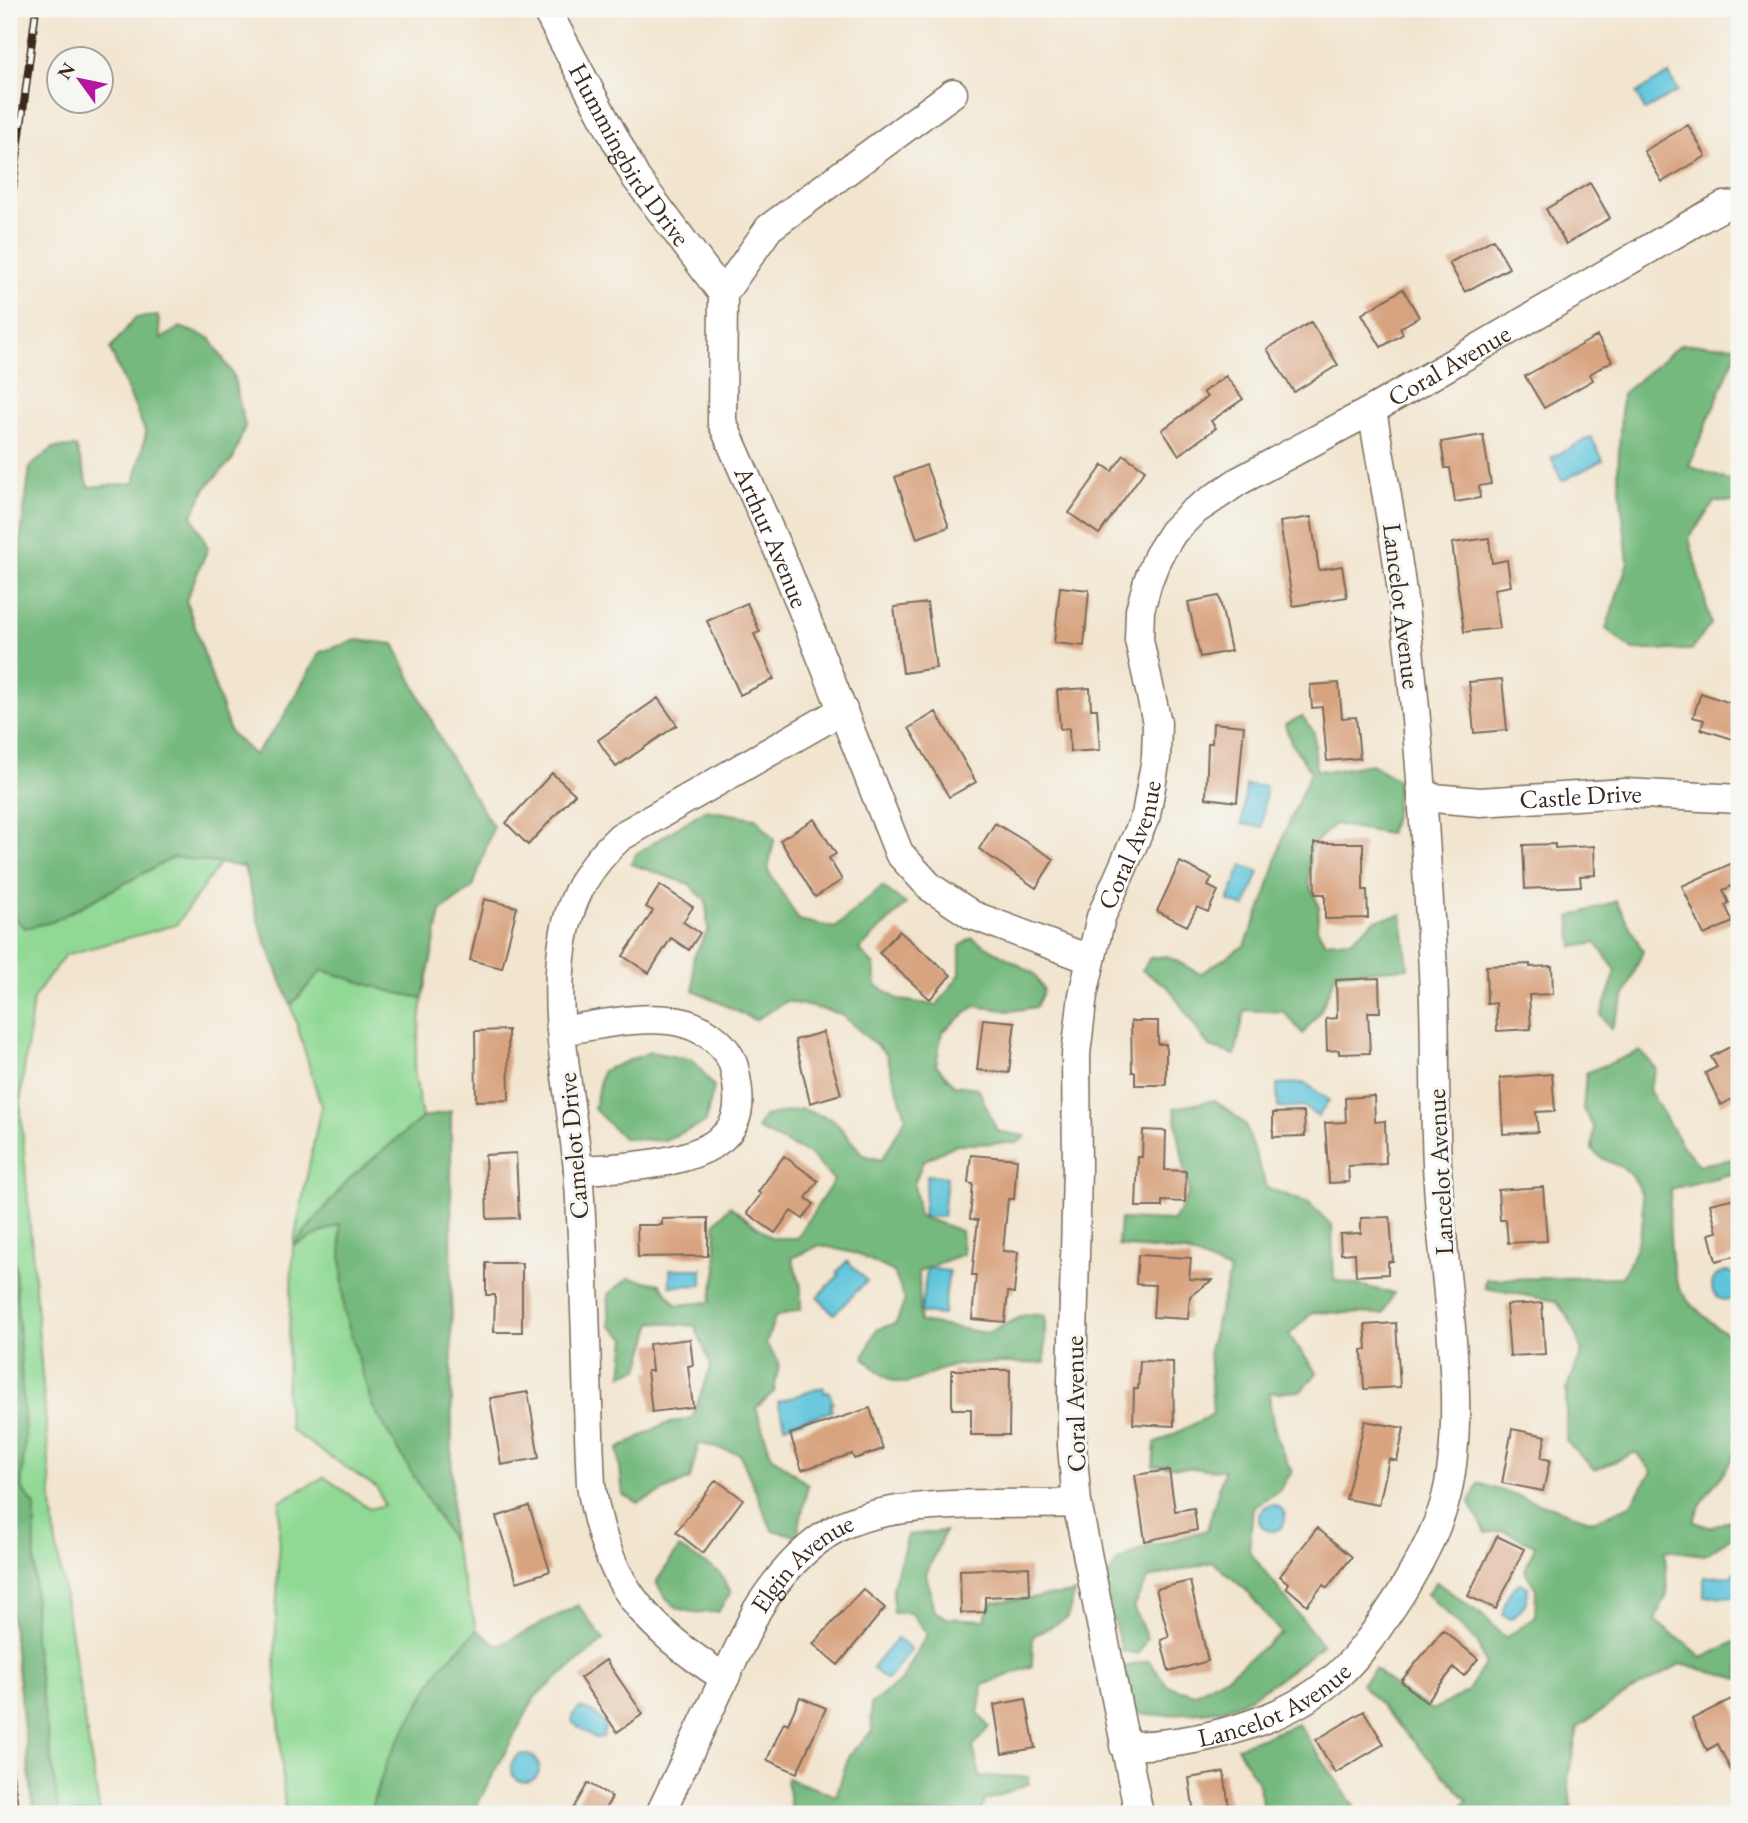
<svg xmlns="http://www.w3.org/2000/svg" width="1748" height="1823" font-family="'EB Garamond',serif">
<rect width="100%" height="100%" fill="#f6f6f2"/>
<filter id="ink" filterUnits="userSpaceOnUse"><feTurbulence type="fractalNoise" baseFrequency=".0143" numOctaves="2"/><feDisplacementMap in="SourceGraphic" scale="14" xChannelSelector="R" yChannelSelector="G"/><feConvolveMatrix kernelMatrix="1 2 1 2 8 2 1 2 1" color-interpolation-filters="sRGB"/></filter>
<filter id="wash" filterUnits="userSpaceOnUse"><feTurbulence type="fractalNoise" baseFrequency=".00686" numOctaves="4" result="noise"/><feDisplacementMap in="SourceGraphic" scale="28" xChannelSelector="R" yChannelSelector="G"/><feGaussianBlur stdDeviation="1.57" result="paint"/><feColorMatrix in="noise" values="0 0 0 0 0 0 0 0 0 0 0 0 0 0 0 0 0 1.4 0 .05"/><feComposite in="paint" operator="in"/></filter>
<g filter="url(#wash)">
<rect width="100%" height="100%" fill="#f2e5cf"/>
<path fill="#90d994" stroke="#668259" stroke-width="2" d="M 174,857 L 220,863 L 176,925 L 65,955 L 33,999 L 20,1102 L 55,1537 L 100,1814 L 59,1814 L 34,1641 L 35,1506 L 21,1488 L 25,1438 L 9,1161 L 9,913 L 25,928 L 52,922 Z
M 322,970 L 393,992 L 423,998 L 414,1069 L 422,1118 L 349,1179 L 295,1244 L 340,1224 L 344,1311 L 372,1405 L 452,1541 L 477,1630 L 440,1668 L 387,1761 L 369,1814 L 285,1814 L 275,1658 L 280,1501 L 324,1477 L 370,1509 L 384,1505 L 377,1488 L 290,1430 L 286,1397 L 293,1246 L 321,1106 L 291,1005 Z"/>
<path fill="#74b97e" stroke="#58724e" stroke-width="2" d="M 158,316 L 161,339 L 180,327 L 210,338 L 233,375 L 245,426 L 233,459 L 207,486 L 192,515 L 208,548 L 186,600 L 230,732 L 254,755 L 280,723 L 320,652 L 357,640 L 394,644 L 448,754 L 493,827 L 473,887 L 441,911 L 423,998 L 393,992 L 322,970 L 291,1005 L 261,930 L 244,867 L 174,857 L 52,922 L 25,928 L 9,913 L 9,626 L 30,467 L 53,448 L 76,447 L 89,487 L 134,483 L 146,433 L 110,349 L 135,318 Z
M 1681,344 L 1739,346 L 1689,466 L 1739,484 L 1739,502 L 1715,502 L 1689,538 L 1711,624 L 1691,650 L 1633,650 L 1606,629 L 1628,562 L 1618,471 L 1622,394 Z
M 1302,716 L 1314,732 L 1316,770 L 1330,771 L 1371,764 L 1398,780 L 1395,813 L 1389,834 L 1334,824 L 1310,848 L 1309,883 L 1319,906 L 1317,928 L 1325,942 L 1352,940 L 1375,920 L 1402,915 L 1408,968 L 1336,973 L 1321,1010 L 1303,1034 L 1284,1012 L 1245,1010 L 1235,1055 L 1209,1047 L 1169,988 L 1142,970 L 1150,958 L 1167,956 L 1200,974 L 1245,945 L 1264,901 L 1284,834 L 1311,772 L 1291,742 L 1285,725 Z
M 705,810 L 756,818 L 774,840 L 768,871 L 799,920 L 835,928 L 882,886 L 906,904 L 859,950 L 874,965 L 876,985 L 899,1000 L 937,1005 L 960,974 L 960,946 L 972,938 L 1033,973 L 1044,990 L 1036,1007 L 1010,1011 L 975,1006 L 942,1032 L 936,1065 L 954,1085 L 978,1088 L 997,1131 L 1026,1136 L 1017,1143 L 957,1144 L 923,1161 L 914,1184 L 919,1216 L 961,1231 L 963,1254 L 919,1271 L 920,1322 L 987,1333 L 1027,1314 L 1045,1316 L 1045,1363 C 1017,1364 986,1361 958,1365 C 913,1372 907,1406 864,1357 L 876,1330 L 896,1323 L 905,1300 L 894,1272 L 858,1254 L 820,1245 L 792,1258 L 801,1286 L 801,1309 L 775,1317 L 766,1344 L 779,1363 L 774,1392 L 756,1408 L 771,1455 L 808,1485 L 797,1536 L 772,1530 L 740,1454 L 699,1443 L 690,1479 L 638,1503 L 623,1495 L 618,1449 L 662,1425 L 692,1418 L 711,1366 L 695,1326 L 653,1322 L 639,1369 L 622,1375 L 626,1338 L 610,1326 L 608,1294 L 629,1278 L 660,1284 L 677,1305 L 710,1302 L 717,1269 L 715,1223 L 730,1206 L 772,1238 L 797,1238 L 834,1180 L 809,1154 L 757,1129 L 764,1116 L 802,1109 L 834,1120 L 863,1155 L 882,1160 L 906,1117 L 886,1054 L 841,1014 L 787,1001 L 755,1020 L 694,990 L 693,958 L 708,930 L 706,901 L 689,884 L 631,864 L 636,854 Z
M 1616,901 L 1643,951 L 1611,1029 L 1601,1015 L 1616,971 L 1596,943 L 1573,947 L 1570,917 Z
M 1640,1051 L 1656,1068 L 1649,1090 L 1681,1144 L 1699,1165 L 1739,1158 L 1739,1172 L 1671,1189 C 1668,1212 1669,1266 1679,1287 C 1688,1305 1722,1333 1739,1341 C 1739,1364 1745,1432 1738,1449 C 1726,1476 1701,1493 1694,1522 L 1713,1527 L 1739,1516 L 1739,1532 L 1705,1555 L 1665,1550 L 1667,1595 L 1655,1620 C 1669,1635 1688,1642 1702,1658 L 1739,1640 L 1739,1679 L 1680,1664 L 1629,1692 L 1578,1727 L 1568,1778 L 1572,1814 L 1456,1814 L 1467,1800 L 1361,1684 L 1375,1669 L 1396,1688 L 1433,1710 L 1467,1692 L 1485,1664 L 1477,1642 L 1427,1594 L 1436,1582 L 1485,1617 L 1505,1638 L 1535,1618 L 1536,1589 L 1525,1571 L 1535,1545 L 1505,1531 L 1486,1533 L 1470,1503 L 1478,1483 L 1593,1521 L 1630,1505 L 1652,1472 L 1636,1452 L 1595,1470 L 1566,1441 L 1566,1390 L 1582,1352 L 1571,1322 L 1556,1301 L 1485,1288 L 1486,1279 L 1622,1277 C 1638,1248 1657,1201 1629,1173 C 1618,1162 1602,1163 1592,1150 L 1594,1128 L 1583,1109 L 1586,1073 Z
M 650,1052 L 693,1060 L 714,1087 L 705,1123 L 662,1141 L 623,1138 L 594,1109 L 602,1071 Z
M 1215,1100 L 1245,1124 L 1267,1188 L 1309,1203 L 1332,1226 L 1334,1280 L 1394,1293 L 1383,1314 L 1313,1312 L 1289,1335 L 1317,1373 L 1301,1391 L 1269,1393 C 1271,1423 1278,1446 1292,1472 L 1279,1491 L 1253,1507 L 1249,1551 L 1322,1645 C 1297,1666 1257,1697 1227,1708 C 1214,1712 1197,1712 1184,1713 C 1140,1718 1122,1720 1120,1668 L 1149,1661 L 1168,1686 L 1194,1694 L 1227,1676 L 1281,1633 L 1246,1590 L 1213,1562 L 1149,1578 L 1133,1607 L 1147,1638 L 1138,1654 L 1122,1651 L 1103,1584 L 1118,1561 L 1141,1549 L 1207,1530 L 1224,1470 L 1153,1466 L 1155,1444 L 1213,1414 L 1209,1350 L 1230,1271 L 1186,1252 L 1118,1246 L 1120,1219 L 1173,1221 L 1189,1194 L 1174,1108 Z
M 451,1111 L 452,1541 L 372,1405 L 344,1311 L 340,1224 L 293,1246 L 349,1179 L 422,1118 Z
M 9,1161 L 25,1438 L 21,1488 L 35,1506 L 34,1641 L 59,1814 L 34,1814 L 9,1597 Z
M 945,1531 L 926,1574 L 934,1611 L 947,1618 L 984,1620 L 992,1602 L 1075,1593 L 1067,1618 L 1033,1636 L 1032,1666 L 983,1685 L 978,1713 L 989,1727 L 973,1747 L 980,1776 L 1028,1777 L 1030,1783 L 985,1801 L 980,1814 L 791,1814 L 787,1778 L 836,1796 L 849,1755 L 872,1731 L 871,1704 L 902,1680 L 927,1634 L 911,1613 L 893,1613 L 893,1586 L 908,1535 Z
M 679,1548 L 719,1572 L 731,1592 L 718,1612 C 685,1614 672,1612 656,1582 Z
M 578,1605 L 604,1640 L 535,1697 L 472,1814 L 369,1814 L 387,1761 L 440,1668 L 477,1630 L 499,1646 Z
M 1298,1724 L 1353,1805 L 1356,1814 L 1266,1814 L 1257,1781 L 1237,1747 Z"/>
<path fill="#5ec5dc" stroke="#4c787d" stroke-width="2" d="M 1669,74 L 1678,91 L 1645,110 L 1636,93 Z
M 1591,437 L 1603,460 L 1562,481 L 1551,458 Z
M 1246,785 L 1266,787 L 1262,827 L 1242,824 Z
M 1242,865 L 1259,872 L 1245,907 L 1228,901 Z
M 1305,1083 L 1329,1100 L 1318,1117 L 1303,1106 L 1278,1108 L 1277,1084 Z
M 927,1175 L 947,1177 L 943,1217 L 923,1216 Z
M 847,1261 L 867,1281 L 834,1314 L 817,1297 L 839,1275 L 837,1272 Z
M 927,1268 L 949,1271 L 943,1315 L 921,1313 Z
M 670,1269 L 702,1269 L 702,1285 L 670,1286 Z
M1712 1286a14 14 0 1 1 28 0a14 14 0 1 1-28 0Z
M 823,1387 L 825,1393 L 829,1392 L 833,1403 L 830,1404 L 832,1411 L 785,1426 L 778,1402 Z
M1259 1518a13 13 0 1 1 26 0a13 13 0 1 1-26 0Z
M 1733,1572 L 1739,1572 L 1739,1596 L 1704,1597 L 1704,1577 L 1733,1576 Z
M 1520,1583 L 1528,1587 C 1528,1602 1523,1610 1511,1619 L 1503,1615 C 1504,1602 1508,1590 1520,1583 Z
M 897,1638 L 911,1650 L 887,1680 L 872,1668 Z
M 579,1708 C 590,1710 600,1716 605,1726 L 603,1737 L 595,1738 L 573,1723 L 572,1716 Z
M511 1768a14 14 0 1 1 28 0a14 14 0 1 1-28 0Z"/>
<g id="blocks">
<path fill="#d8a37f" d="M 1688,125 L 1706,156 L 1662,182 L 1644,151 Z
M 1590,183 L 1610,218 L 1566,244 L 1546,209 Z
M 1493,239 L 1509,268 L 1465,292 L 1449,263 Z
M 1403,289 L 1419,317 L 1400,328 L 1403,334 L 1381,347 L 1362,314 Z
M 1311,322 L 1338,365 L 1294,392 L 1267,349 Z
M 1597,336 L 1612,361 L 1590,374 L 1593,380 L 1544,408 L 1525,376 Z
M 1226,376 L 1243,399 L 1211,421 L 1216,428 L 1179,455 L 1162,430 L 1207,397 L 1203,392 Z
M 1483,435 L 1491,484 L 1479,486 L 1480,498 L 1455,502 L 1450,468 L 1445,468 L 1441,442 Z
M 1124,455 L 1145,470 L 1099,534 L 1069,513 L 1103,465 L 1112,471 Z
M 926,465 L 949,527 L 917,538 L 895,477 Z
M 1311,517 L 1319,570 L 1342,566 L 1347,597 L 1293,606 L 1280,522 Z
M 1489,538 L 1492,563 L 1507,560 L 1511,586 L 1494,589 L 1500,628 L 1464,632 L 1452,543 Z
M 1060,587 L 1089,590 L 1084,646 L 1054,643 Z
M 1219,596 L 1231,651 L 1200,657 L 1188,602 Z
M 747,603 L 760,632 L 754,634 L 774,679 L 740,695 L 707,621 Z
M 927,603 L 936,668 L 903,673 L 894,607 Z
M 1502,679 L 1507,730 L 1474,733 L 1469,682 Z
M 1339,683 L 1342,718 L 1356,717 L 1360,758 L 1327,761 L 1322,707 L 1312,708 L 1310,685 Z
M 1090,688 L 1091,709 L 1097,709 L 1100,750 L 1070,752 L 1069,728 L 1060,729 L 1057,690 Z
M 1701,693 L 1739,706 L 1739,741 L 1701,729 L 1704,720 L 1693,717 Z
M 658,698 L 677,725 L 616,767 L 598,740 Z
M 936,712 L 976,782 L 949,797 L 909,728 Z
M 1213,723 L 1244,726 L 1237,802 L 1206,798 L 1208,743 L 1212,743 Z
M 552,773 L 575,794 L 528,845 L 506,823 Z
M 814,819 L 836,854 L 829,858 L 842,880 L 815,897 L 780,840 Z
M 995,823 L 1054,859 L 1036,888 L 979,849 Z
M 1314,843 L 1363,843 L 1363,890 L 1367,890 L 1368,918 L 1325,919 L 1325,894 L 1315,894 Z
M 1555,844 L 1555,848 L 1594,846 L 1595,875 L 1580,876 L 1581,886 L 1525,889 L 1523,845 Z
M 1739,860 L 1739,883 L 1723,890 L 1729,903 L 1725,905 L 1733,922 L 1704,935 L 1682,886 Z
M 1180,862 L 1212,878 L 1208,886 L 1218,891 L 1208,912 L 1197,907 L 1187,926 L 1157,911 Z
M 660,885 L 693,907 L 683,922 L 700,933 L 689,950 L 671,938 L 649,973 L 623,956 L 653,911 L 646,907 Z
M 484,899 L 517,907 L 502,968 L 470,960 Z
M 899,931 L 951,975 L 930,999 L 879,953 Z
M 1530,964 L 1530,967 L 1552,966 L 1553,994 L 1529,995 L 1531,1029 L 1497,1031 L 1496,1003 L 1487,1004 L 1486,966 Z
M 1379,978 L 1380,1012 L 1368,1012 L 1370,1053 L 1339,1054 L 1339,1050 L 1327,1051 L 1326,1019 L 1337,1018 L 1336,980 Z
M 983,1019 L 1015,1022 L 1009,1073 L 977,1070 Z
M 1131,1021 L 1158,1021 L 1158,1044 L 1166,1044 L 1166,1085 L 1135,1085 L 1135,1072 L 1132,1072 Z
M 508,1030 L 509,1100 L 476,1101 L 475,1031 Z
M 823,1032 L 841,1094 L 810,1103 L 795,1040 Z
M 1739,1042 L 1739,1095 L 1721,1105 L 1705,1073 L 1717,1067 L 1711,1057 Z
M 1552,1074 L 1555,1111 L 1536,1112 L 1538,1132 L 1503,1134 L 1500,1078 Z
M 1374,1096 L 1375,1122 L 1385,1121 L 1386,1164 L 1348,1166 L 1349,1182 L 1329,1183 L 1325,1123 L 1346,1122 L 1345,1098 Z
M 1304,1112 L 1305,1136 L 1273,1137 L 1273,1113 Z
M 1143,1130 L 1166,1131 L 1165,1170 L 1186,1171 L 1185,1202 L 1162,1201 L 1162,1207 L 1136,1207 L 1138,1157 L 1142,1157 Z
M 516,1153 L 519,1218 L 487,1219 L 485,1155 Z
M 971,1155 L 1017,1159 L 1014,1199 L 1008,1199 L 1003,1251 L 1018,1252 L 1014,1293 L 1008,1292 L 1005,1322 L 972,1319 L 976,1275 L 972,1275 L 978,1220 L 970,1219 L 973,1184 L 968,1183 Z
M 784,1156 L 818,1181 L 806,1198 L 814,1204 L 803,1219 L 791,1211 L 775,1233 L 747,1213 L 761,1194 L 758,1192 Z
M 1543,1187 L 1547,1241 L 1508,1243 L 1506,1220 L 1500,1220 L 1498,1190 Z
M 1739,1197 L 1739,1255 L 1716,1261 L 1709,1234 L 1717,1232 L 1710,1204 Z
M 1390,1217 L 1393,1261 L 1388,1262 L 1388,1274 L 1356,1276 L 1355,1253 L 1341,1254 L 1340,1234 L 1361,1233 L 1361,1218 Z
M 708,1218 L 708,1256 L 638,1257 L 637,1225 L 662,1225 L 662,1219 Z
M 1138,1255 L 1191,1258 L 1189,1279 L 1212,1280 L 1190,1296 L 1188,1319 L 1153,1317 L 1155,1285 L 1136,1284 Z
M 486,1263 L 522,1263 L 522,1332 L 494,1332 L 495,1295 L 486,1295 Z
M 1542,1303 L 1545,1354 L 1510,1356 L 1506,1305 Z
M 1396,1323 L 1400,1387 L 1364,1389 L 1362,1350 L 1367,1349 L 1365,1325 Z
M 690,1339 L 693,1365 L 688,1366 L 693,1407 L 652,1412 L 647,1371 L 652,1371 L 649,1344 Z
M 1140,1361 L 1173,1362 L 1174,1426 L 1133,1424 L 1134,1389 L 1138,1389 Z
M 952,1370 L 1010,1370 L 1009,1435 L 971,1435 L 971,1409 L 952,1409 Z
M 528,1392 L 539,1458 L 501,1465 L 490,1398 Z
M 870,1408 L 883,1449 L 854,1459 L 852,1454 L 802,1470 L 790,1434 Z
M 1365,1421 L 1404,1428 L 1397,1461 L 1389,1459 L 1379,1505 L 1346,1499 Z
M 1512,1429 L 1546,1436 L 1541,1458 L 1550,1460 L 1543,1491 L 1502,1483 Z
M 1169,1470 L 1175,1511 L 1194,1508 L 1197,1530 L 1145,1541 L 1135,1475 Z
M 716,1480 L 743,1499 L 703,1553 L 676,1532 Z
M 529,1506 L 550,1571 L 517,1582 L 496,1517 Z
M 1317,1528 L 1352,1557 L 1327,1588 L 1323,1585 L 1307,1605 L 1286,1587 L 1288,1583 L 1280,1576 Z
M 1497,1536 L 1524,1549 L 1496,1609 L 1468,1596 Z
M 1029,1567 L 1030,1595 L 985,1597 L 985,1612 L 961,1613 L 960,1570 Z
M 1190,1581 L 1208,1661 L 1169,1672 L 1161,1640 L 1169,1637 L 1156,1589 Z
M 863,1589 L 885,1608 L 838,1665 L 813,1644 Z
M 1443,1630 L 1478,1659 L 1464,1676 L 1454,1668 L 1426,1702 L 1401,1681 Z
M 606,1660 L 643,1714 L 617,1732 L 580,1678 Z
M 800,1697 L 826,1708 L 797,1773 L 767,1760 L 784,1722 L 788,1724 Z
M 1026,1699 L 1035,1748 L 1002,1754 L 994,1705 Z
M 1731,1699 L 1739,1717 L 1739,1787 L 1718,1744 L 1707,1750 L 1692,1719 Z
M 1364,1711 L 1384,1744 L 1335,1773 L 1316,1740 Z
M 1224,1772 L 1230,1814 L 1194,1814 L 1189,1778 Z
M 588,1783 L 612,1797 L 602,1814 L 570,1814 Z"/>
</g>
</g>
<g filter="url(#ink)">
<use href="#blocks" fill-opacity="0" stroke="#7b6b5c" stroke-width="2"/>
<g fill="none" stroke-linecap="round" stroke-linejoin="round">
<g stroke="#7b6b5c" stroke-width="31">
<g id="street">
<path id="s1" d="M 546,9 L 636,178 L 723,294"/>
<path id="s2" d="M 953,93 L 769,228 L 723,294 L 722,422 L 786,568 L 899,853 L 930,887 L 972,915 L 1089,959"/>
<path id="s3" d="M 1422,797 L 1480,802 L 1625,793 L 1739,799"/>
<path d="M 562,1031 C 597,1025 649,1013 684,1023 C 708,1030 731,1047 735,1072 C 738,1087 741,1105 735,1120 C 718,1166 618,1168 578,1170"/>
<path d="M 725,1678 C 643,1626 605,1581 591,1484 C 586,1379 586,1274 578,1170 C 571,1092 549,1009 565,931 C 573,892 591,864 620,837 L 843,710"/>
<path id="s4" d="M 1124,1746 C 1195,1745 1285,1724 1339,1674 C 1363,1652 1382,1622 1400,1595 C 1417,1567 1434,1537 1444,1505 C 1470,1415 1443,1279 1438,1183 C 1433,1107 1437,1029 1432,953 C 1425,832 1418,712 1402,592 C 1394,531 1382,470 1372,410"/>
<path id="s5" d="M 660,1814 L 757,1610 C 777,1578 805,1545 839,1527 C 897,1497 1011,1506 1077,1503"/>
<path id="s6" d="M 1139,1814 L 1077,1503 L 1072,1446 L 1072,1382 L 1077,1168 L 1076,1054 L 1083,995 L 1101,917 L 1146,815 L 1156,758 L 1157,723 L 1139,640 L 1140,610 L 1148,581 L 1158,556 L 1173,532 L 1193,512 L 1239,481 L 1372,410 L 1702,218 L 1724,206 L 1739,205"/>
</g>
</g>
<use href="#street" stroke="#fff" stroke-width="28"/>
<g stroke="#3b2a1e" stroke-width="8">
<path id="rail" d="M 9,221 L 36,9
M 9,1767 L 16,1814"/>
</g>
<use href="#rail" stroke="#f6f6f2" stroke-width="5" stroke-dasharray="16" stroke-linecap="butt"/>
</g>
</g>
<g text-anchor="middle" stroke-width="6" stroke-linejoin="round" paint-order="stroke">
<g font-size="26" fill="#3b2a1e" stroke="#f6f6f2">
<text dy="9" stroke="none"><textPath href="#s1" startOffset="168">Hummingbird Drive</textPath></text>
<text dy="9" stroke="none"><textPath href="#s6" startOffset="1634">Coral Avenue</textPath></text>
<text dy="9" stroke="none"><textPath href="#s2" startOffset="562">Arthur Avenue</textPath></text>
<text transform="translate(1402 606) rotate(83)" y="9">Lancelot Avenue</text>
<text dy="9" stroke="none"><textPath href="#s3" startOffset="159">Castle Drive</textPath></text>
<text dy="9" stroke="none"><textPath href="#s6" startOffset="984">Coral Avenue</textPath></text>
<text transform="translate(573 1146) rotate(-95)" y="9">Camelot Drive</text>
<text transform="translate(1440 1172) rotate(-93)" y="9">Lancelot Avenue</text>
<text transform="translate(1075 1404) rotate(-91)" y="9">Coral Avenue</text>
<text dy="9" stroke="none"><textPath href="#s5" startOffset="292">Elgin Avenue</textPath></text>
<text dy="9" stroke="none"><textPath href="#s4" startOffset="158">Lancelot Avenue</textPath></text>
</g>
</g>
<rect width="1748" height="1823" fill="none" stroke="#f6f6f2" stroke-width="35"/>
<g transform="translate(80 80) rotate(303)"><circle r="33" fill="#f6f6f2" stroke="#aba49d" stroke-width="2"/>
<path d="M0-5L12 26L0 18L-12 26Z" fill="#b5179e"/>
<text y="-10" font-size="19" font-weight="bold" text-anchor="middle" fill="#3b2a1e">N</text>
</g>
</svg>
